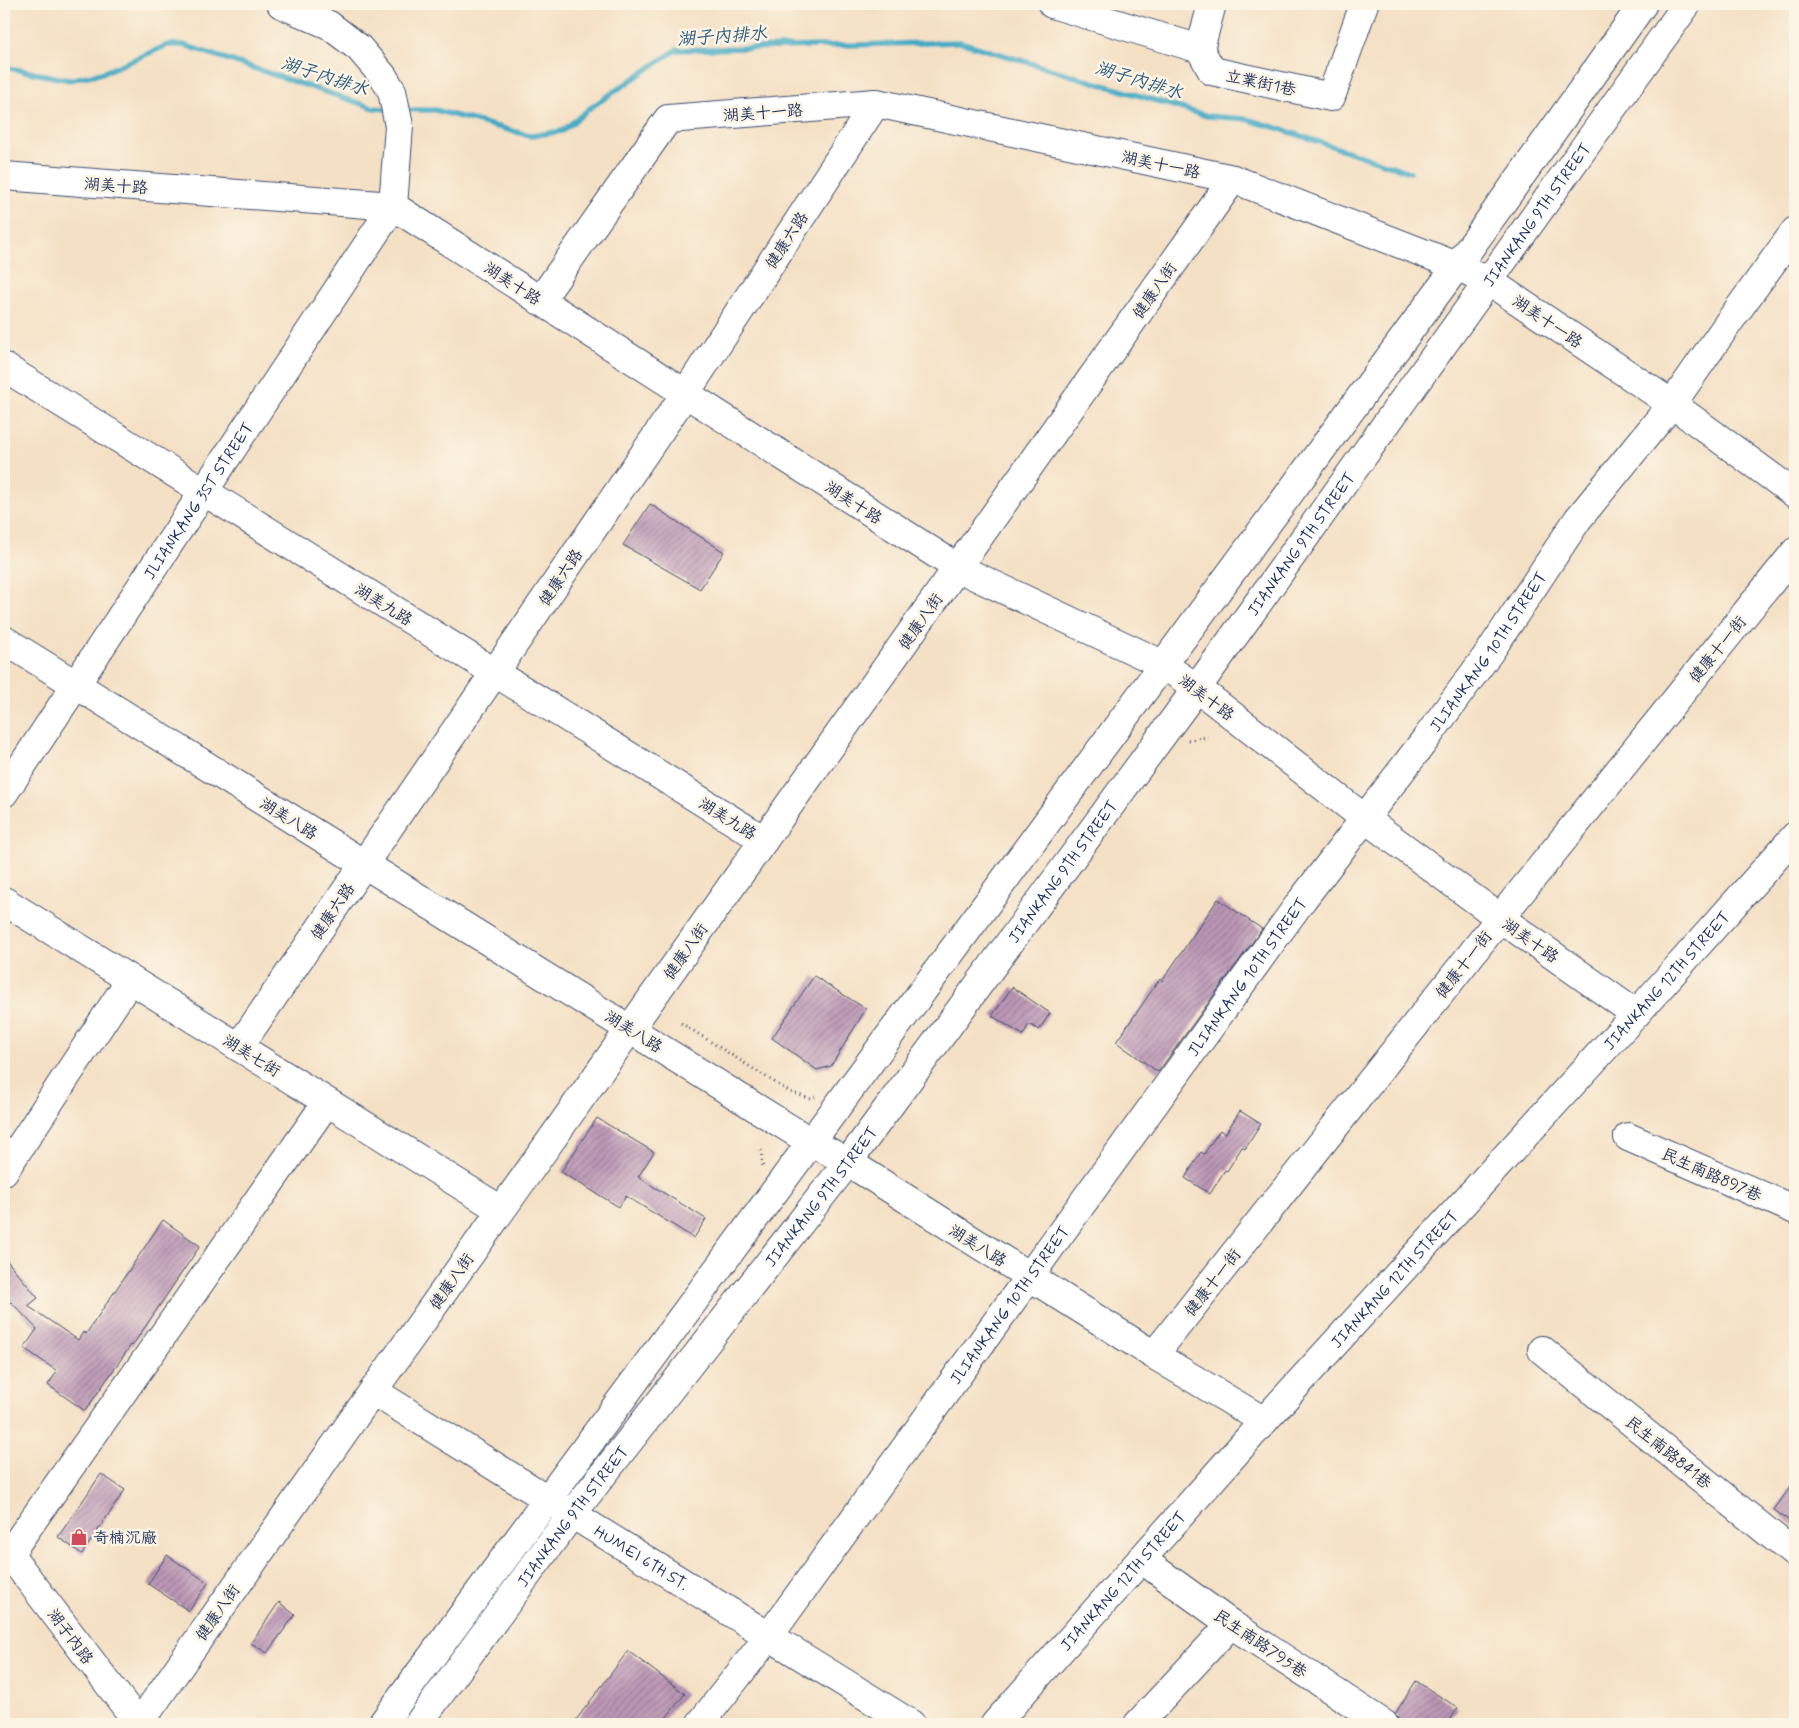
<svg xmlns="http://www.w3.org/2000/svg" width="1799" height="1728" font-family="Mynerve,'LXGW WenKai TC',sans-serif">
<defs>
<pattern id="building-hatch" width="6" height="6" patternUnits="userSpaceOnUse" patternTransform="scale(1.25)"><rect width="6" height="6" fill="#bc97b6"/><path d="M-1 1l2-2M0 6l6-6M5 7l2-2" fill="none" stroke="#987c97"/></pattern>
</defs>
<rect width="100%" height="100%" fill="#fcf5e5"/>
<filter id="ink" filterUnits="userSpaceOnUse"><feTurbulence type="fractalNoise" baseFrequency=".02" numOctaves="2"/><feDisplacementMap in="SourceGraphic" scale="10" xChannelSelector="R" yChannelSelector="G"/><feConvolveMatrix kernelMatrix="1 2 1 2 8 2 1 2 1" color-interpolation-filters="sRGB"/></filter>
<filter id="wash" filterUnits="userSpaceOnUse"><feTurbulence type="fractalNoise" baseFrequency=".0096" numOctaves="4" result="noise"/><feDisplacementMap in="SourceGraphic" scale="20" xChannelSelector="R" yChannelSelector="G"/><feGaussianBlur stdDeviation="1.12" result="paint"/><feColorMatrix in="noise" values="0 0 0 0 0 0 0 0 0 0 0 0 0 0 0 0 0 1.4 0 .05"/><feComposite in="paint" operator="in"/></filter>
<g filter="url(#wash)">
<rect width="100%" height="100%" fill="#f4e0c4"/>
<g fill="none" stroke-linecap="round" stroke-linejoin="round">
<path stroke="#45aac5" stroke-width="5.5" d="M 4,67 L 69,80 L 102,73 L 168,45 L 184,45 L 374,108 L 387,109
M 404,110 L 435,110 L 531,136 L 562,131 L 590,108 L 676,50 L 960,42 L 1207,116 L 1246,119 L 1277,128 L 1410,172"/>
</g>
<g id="blocks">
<path fill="url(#building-hatch)" d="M 650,504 L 724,552 L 700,589 L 623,545 Z
M 1218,899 L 1262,929 L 1158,1072 L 1116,1042 L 1160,979 L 1162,981 Z
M 814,976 L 866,1009 L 831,1066 L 817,1070 L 772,1038 Z
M 1012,987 L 1050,1013 L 1039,1030 L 1029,1024 L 1023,1035 L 992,1016 Z
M 1240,1111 L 1261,1124 L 1245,1149 L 1242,1147 L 1227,1171 L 1225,1170 L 1210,1194 L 1185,1178 L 1201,1152 L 1204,1154 L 1220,1130 L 1225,1134 Z
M 597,1118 L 654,1152 L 638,1177 L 706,1219 L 694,1238 L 626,1196 L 619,1207 L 561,1172 Z
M 163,1220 L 200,1246 L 132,1346 L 131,1345 L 85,1411 L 48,1385 L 57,1371 L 24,1348 L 37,1329 L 11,1302 L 4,1308 L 4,1257 L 38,1298 L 28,1306 L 78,1340 L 83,1332 L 86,1334 Z
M 101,1474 L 125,1490 L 82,1554 L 58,1537 Z
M 1795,1480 L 1795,1525 L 1774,1510 Z
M 167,1555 L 208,1583 L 189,1611 L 148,1584 Z
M 279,1602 L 295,1615 L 267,1653 L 251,1643 Z
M 628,1651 L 685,1694 L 661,1724 L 573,1724 Z
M 1416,1681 L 1458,1708 L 1447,1724 L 1400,1724 L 1398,1717 L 1395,1714 Z"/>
</g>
</g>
<g filter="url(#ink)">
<use href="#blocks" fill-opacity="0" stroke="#3c4a6d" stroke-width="1"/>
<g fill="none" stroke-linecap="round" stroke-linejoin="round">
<g stroke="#3c4a6d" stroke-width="30">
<g id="minor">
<path d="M 1052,4 L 1200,49 L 1212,71 L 1331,97 L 1364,4"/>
<path d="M 1200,49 L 1212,4"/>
<path d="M 4,176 L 393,206 L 958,568 L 1162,664 L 1197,688 L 1364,818 L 1500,918 L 1636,1014"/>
<path d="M 540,301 L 668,119 L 876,103 L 1233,179 L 1457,266 L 1490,282 L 1672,404 L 1795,494"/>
<path d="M 4,367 L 764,840"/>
<path d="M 4,640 L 811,1142 L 848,1162 L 1154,1355 L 1264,1421"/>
<path id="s1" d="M 4,793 L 393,206 L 399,126 L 392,91 L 383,76 L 359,48 L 329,25 L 281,4"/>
<path d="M 4,901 L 501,1210"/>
<path d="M 239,1047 L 685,394 L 876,103"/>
<path d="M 1628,1137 L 1795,1210"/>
<path d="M 4,1171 L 130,980"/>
<path d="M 1542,1350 L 1795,1554"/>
<path d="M 1154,1355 L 1500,918 L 1795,552"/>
<path id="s2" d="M 373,1391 L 911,1724"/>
<path d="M 4,1547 L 139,1724"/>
<path d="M 9,1554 L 327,1102"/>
<path d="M 1141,1559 L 1231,1624 L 1384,1724"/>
<path d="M 139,1724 L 373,1391 L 1233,179"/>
<path d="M 382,1724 L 1457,266 L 1643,4"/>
<path id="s3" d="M 418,1724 L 572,1514 L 848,1162 L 1197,688 L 1687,4"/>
<path id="s4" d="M 700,1724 L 769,1636 L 1302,900 L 1425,740 L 1491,650 L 1578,519 L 1672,404 L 1729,322 L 1795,231"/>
<path id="s5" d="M 995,1724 L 1264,1421 L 1636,1014 L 1795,836"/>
<path d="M 1138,1724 L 1231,1624"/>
</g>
</g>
<path stroke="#3c4a6d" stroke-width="3" stroke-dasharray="1 4" stroke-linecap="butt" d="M 1188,740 L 1208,737
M 681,1023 L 790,1092 L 811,1099 L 815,1097
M 761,1150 L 763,1169"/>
<use href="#minor" stroke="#fff" stroke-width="28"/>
</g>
</g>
<defs>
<g id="shop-bare" transform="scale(1.35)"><path d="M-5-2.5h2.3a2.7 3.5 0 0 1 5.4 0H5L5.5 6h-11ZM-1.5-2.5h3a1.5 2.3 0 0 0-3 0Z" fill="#d1495b" stroke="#fcf5e5" stroke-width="2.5" paint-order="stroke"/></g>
</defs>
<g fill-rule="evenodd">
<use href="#shop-bare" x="79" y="1537"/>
</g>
<g text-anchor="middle" stroke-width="5" stroke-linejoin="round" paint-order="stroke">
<g font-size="16" fill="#1b2f5e" stroke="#fcf5e5">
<text transform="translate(1261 82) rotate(12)" y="6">立業街1巷</text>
<text transform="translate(763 112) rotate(-4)" y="6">湖美十一路</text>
<text transform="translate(1161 164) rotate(12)" y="6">湖美十一路</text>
<text transform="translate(116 185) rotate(4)" y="6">湖美十路</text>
<text dy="6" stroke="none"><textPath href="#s3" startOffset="1879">JIANKANG 9TH STREET</textPath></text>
<text transform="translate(786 240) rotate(-57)" y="6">健康六路</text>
<text transform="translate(513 283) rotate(33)" y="6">湖美十路</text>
<text transform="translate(1154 290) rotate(-55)" y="6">健康八街</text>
<text transform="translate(1548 321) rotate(34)" y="6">湖美十一路</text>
<text dy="6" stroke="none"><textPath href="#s1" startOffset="351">JLIANKANG 3ST STREET</textPath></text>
<text transform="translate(854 502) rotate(33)" y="6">湖美十路</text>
<text dy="6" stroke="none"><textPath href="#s3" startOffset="1474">JIANKANG 9TH STREET</textPath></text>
<text transform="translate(560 577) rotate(-56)" y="6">健康六路</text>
<text transform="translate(384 604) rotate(32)" y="6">湖美九路</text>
<text transform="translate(920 621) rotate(-55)" y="6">健康八街</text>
<text transform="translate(1717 649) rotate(-51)" y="6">健康十一街</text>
<text dy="6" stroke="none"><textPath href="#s4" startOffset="1331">JLIANKANG 10TH STREET</textPath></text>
<text transform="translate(1207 697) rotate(37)" y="6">湖美十路</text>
<text transform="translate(289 818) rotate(32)" y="6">湖美八路</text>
<text transform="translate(728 818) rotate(32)" y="6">湖美九路</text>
<text dy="6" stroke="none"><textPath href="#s3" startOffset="1069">JIANKANG 9TH STREET</textPath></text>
<text transform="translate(332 911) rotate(-56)" y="6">健康六路</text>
<text transform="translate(1531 940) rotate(35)" y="6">湖美十路</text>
<text transform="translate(685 951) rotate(-55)" y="6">健康八街</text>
<text transform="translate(1463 964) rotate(-52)" y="6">健康十一街</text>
<text dy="6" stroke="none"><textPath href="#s4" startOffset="926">JLIANKANG 10TH STREET</textPath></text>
<text dy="6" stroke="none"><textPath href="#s5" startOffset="1002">JIANKANG 12TH STREET</textPath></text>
<text transform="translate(634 1031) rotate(32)" y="6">湖美八路</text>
<text transform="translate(252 1055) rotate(32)" y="6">湖美七街</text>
<text transform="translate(1712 1174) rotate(24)" y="6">民生南路897巷</text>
<text dy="6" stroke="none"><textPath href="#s3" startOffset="664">JIANKANG 9TH STREET</textPath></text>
<text transform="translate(978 1245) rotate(32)" y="6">湖美八路</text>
<text dy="6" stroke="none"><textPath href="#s5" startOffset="598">JIANKANG 12TH STREET</textPath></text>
<text transform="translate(451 1281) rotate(-55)" y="6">健康八街</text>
<text transform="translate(1212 1282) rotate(-52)" y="6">健康十一街</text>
<text dy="6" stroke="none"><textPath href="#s4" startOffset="521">JLIANKANG 10TH STREET</textPath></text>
<text transform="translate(1669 1452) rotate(39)" y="6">民生南路841巷</text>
<text dy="6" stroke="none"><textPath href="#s3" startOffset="259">JIANKANG 9TH STREET</textPath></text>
<text dy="6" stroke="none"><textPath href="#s2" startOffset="316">HUMEI 6TH ST.</textPath></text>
<text dy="6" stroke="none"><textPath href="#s5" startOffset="192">JIANKANG 12TH STREET</textPath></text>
<text transform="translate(217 1612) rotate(-55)" y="6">健康八街</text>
<text transform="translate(71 1636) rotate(53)" y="6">湖子內路</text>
<text transform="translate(1261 1643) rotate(34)" y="6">民生南路795巷</text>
</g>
<g font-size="16" fill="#1b2f5e" stroke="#fcf5e5" text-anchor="start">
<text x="93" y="1543">奇楠沉廠</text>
</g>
<g font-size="18" font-style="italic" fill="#2a5a82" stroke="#fcf5e5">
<text transform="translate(722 36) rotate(-4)" y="6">湖子內排水</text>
<text transform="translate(325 76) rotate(18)" y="6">湖子內排水</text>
<text transform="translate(1139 80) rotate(17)" y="6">湖子內排水</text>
</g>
</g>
<rect width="1799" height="1728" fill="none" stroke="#fcf5e5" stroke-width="20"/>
</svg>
